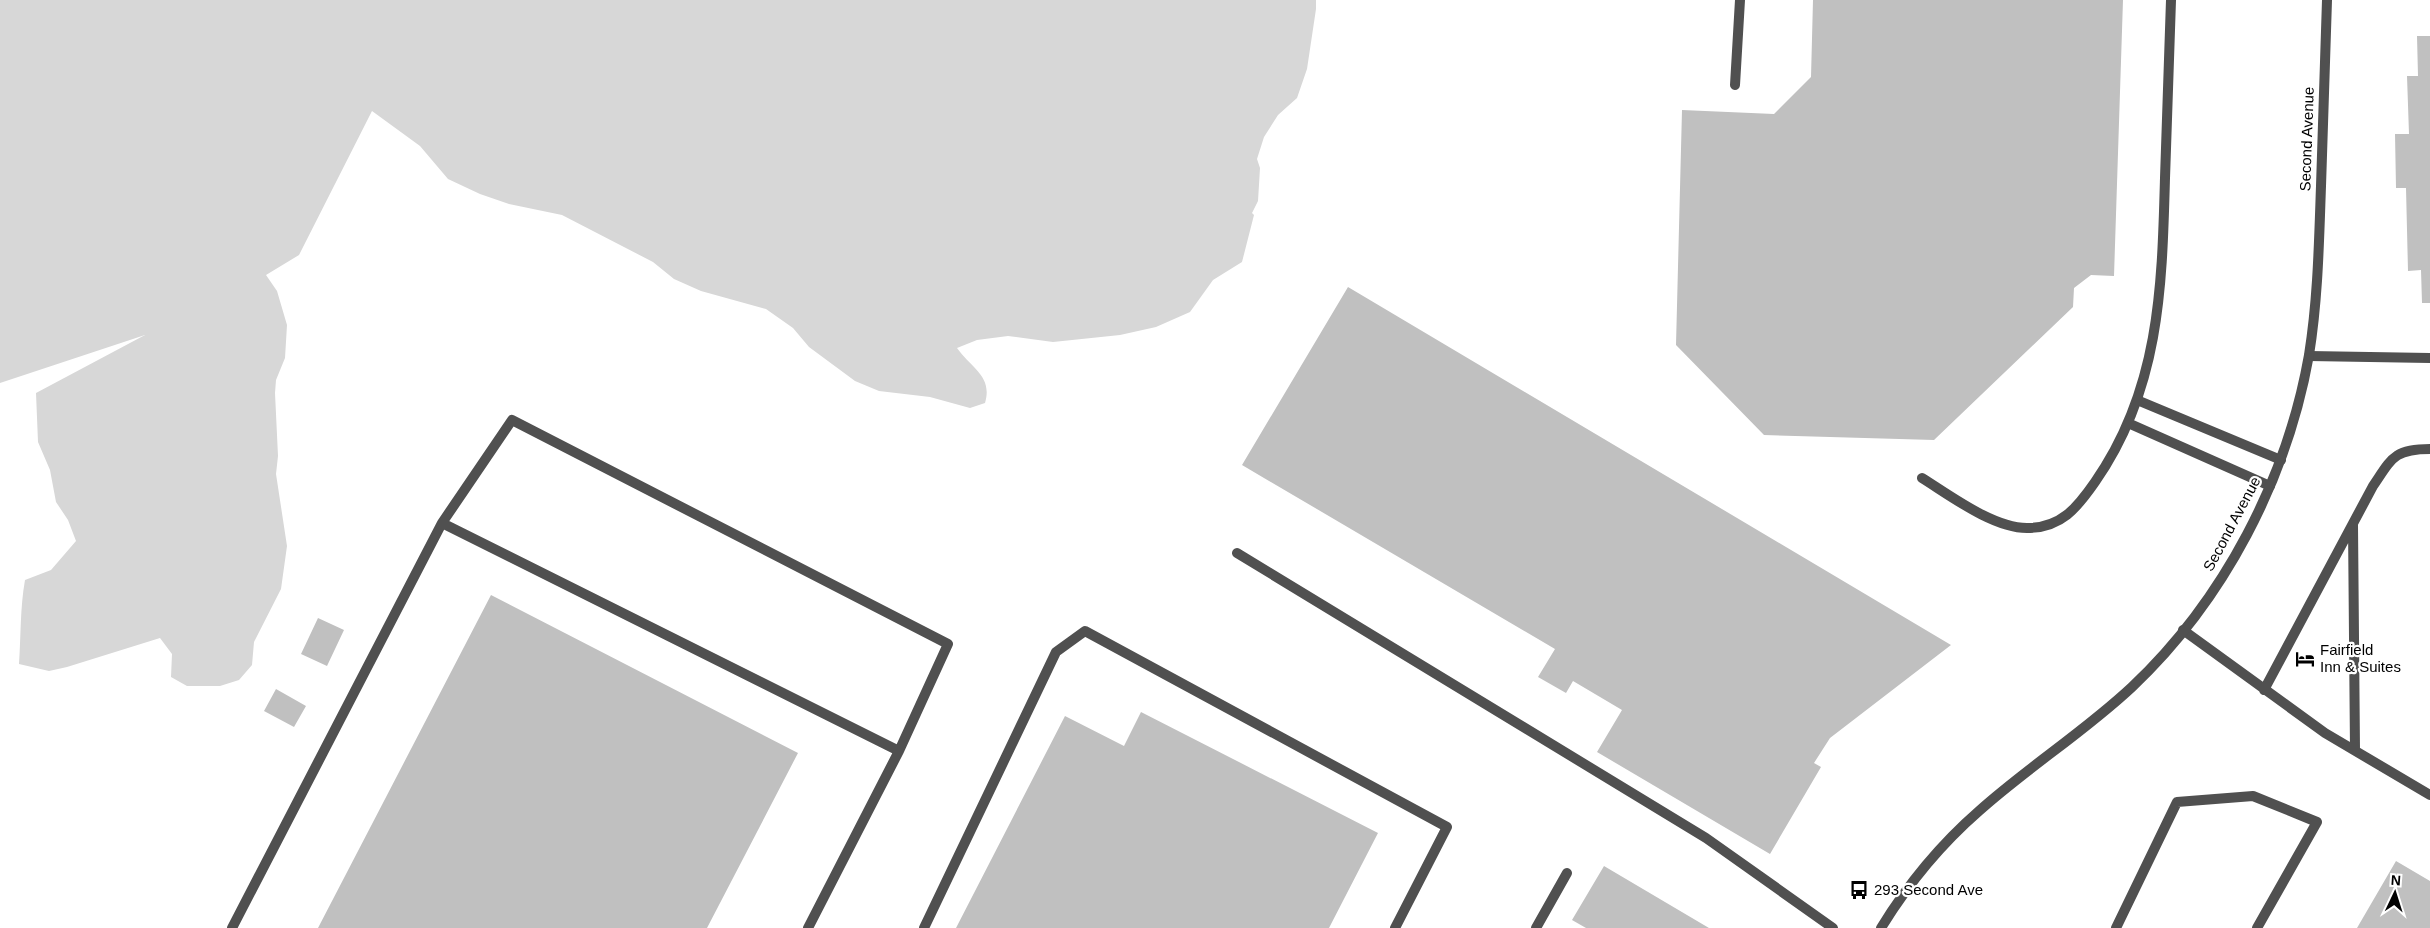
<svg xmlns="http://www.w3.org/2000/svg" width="2430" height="928" font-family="Helvetica,sans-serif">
<rect width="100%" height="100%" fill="#fff"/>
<path fill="#d7d7d7" d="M 0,0 L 1316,0 L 1316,9 L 1307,69 L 1297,98 L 1278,115 L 1264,137 L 1257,159 L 1260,168 L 1258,201 L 1252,213 L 1254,215 L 1242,262 L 1213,280 L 1190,312 L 1156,327 L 1120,335 L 1053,342 L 1008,336 L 977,340 L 957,348 C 971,368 993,376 985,403 L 970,408 L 930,397 L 879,391 L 855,381 L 809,347 L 793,328 L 766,309 L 701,291 L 674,279 L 653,262 L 562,215 L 509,204 L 480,194 L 448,179 L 420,146 L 372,111 L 299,255 L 266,275 L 277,291 L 287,325 L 285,358 L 276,380 L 275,393 L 278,456 L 276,474 L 287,546 L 281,589 L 254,642 L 252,665 L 239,680 L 220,686 L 187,686 L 171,677 L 172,654 L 160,638 L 67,667 L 49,671 L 19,664 C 21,636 20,608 25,580 L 51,570 L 76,541 L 68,520 L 56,502 L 50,470 L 38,442 L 36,393 L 145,335 L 0,383 Z"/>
<path fill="#c0c0c0" d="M 1813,0 L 2123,0 L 2114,276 L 2091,275 L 2074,288 L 2073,307 L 1934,440 L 1764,435 L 1676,345 L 1682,110 L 1774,114 L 1811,77 Z
M 2417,36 L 2430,36 L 2430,303 L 2422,303 L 2421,270 L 2408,271 L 2406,188 L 2396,188 L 2395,134 L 2409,134 L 2407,76 L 2418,76 Z
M 1348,287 L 1951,645 L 1830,738 L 1814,763 L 1821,767 L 1770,854 L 1597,752 L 1622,710 L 1573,681 L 1566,693 L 1538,677 L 1555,649 L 1242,465 Z
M 491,595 L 798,753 L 707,928 L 318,928 Z
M 318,618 L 344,630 L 327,666 L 301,654 Z
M 276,689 L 306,706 L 294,727 L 264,711 Z
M 1141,712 L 1378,833 L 1329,928 L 956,928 L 1065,716 L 1124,746 Z
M 2396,861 L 2430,881 L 2430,928 L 2357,928 Z
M 1604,866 L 1709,928 L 1586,928 L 1572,920 Z"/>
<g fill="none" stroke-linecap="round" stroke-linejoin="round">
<path stroke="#505050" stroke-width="10" d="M 1735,85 L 1740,0
M 2309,356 L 2430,358
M 2137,400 L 2281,460
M 2128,423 L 2270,486
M 1922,478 C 1951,496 1993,528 2027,528 C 2061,528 2077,508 2095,482 C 2160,389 2162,287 2165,178 C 2167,118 2169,59 2171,0
M 442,523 L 512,420 L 948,644 L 899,751 L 808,928
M 2353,525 L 2355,750
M 1237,553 L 1706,838 L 1833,928
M 2183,630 L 2325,733 L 2430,795
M 2264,690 L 2373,486 C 2392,458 2394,449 2430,449
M 232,928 L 442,523 L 899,751
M 924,928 L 1056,652 L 1085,631 L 1447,827 L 1395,928
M 1536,928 L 1567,873
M 2116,928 L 2177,802 L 2253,796 L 2317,822 L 2257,928"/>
<path stroke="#505050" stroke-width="10" d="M 1881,928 C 1908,884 1940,845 1979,811 C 2028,767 2084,732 2132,687 C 2224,600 2287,479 2309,355 C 2318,299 2319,242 2321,186 C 2323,124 2325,62 2327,0"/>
</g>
<defs>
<g id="hotel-bare" transform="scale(1.5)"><path d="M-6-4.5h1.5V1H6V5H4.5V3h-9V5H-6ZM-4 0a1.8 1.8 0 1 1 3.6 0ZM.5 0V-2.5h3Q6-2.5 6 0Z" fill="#000" stroke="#fff" stroke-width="2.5" paint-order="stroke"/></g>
<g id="bus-bare" transform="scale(1.5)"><path d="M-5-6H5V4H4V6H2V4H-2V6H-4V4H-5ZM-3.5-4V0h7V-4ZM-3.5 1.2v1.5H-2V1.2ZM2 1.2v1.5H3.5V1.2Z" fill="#000" stroke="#fff" stroke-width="2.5" paint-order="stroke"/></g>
</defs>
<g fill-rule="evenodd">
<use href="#hotel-bare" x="2305" y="659"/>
<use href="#bus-bare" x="1859" y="890"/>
</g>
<g text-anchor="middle" stroke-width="4.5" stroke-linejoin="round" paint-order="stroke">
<g font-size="15" fill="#000" stroke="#fff">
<text transform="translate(2307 139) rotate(-88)" y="5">Second Avenue</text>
<text transform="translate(2232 524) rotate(-62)" y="5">Second Avenue</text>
</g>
<g font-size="15" fill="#000" stroke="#fff" text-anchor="start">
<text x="2320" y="655">Fairfield<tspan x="2320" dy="17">Inn &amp; Suites</tspan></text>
<text x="1874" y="895">293 Second Ave</text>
</g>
</g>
<g transform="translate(2395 893) rotate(4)" stroke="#ffffff" stroke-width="4" paint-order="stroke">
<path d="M0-4L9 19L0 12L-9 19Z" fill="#000000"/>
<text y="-8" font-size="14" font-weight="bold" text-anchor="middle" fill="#000000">N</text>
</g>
</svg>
